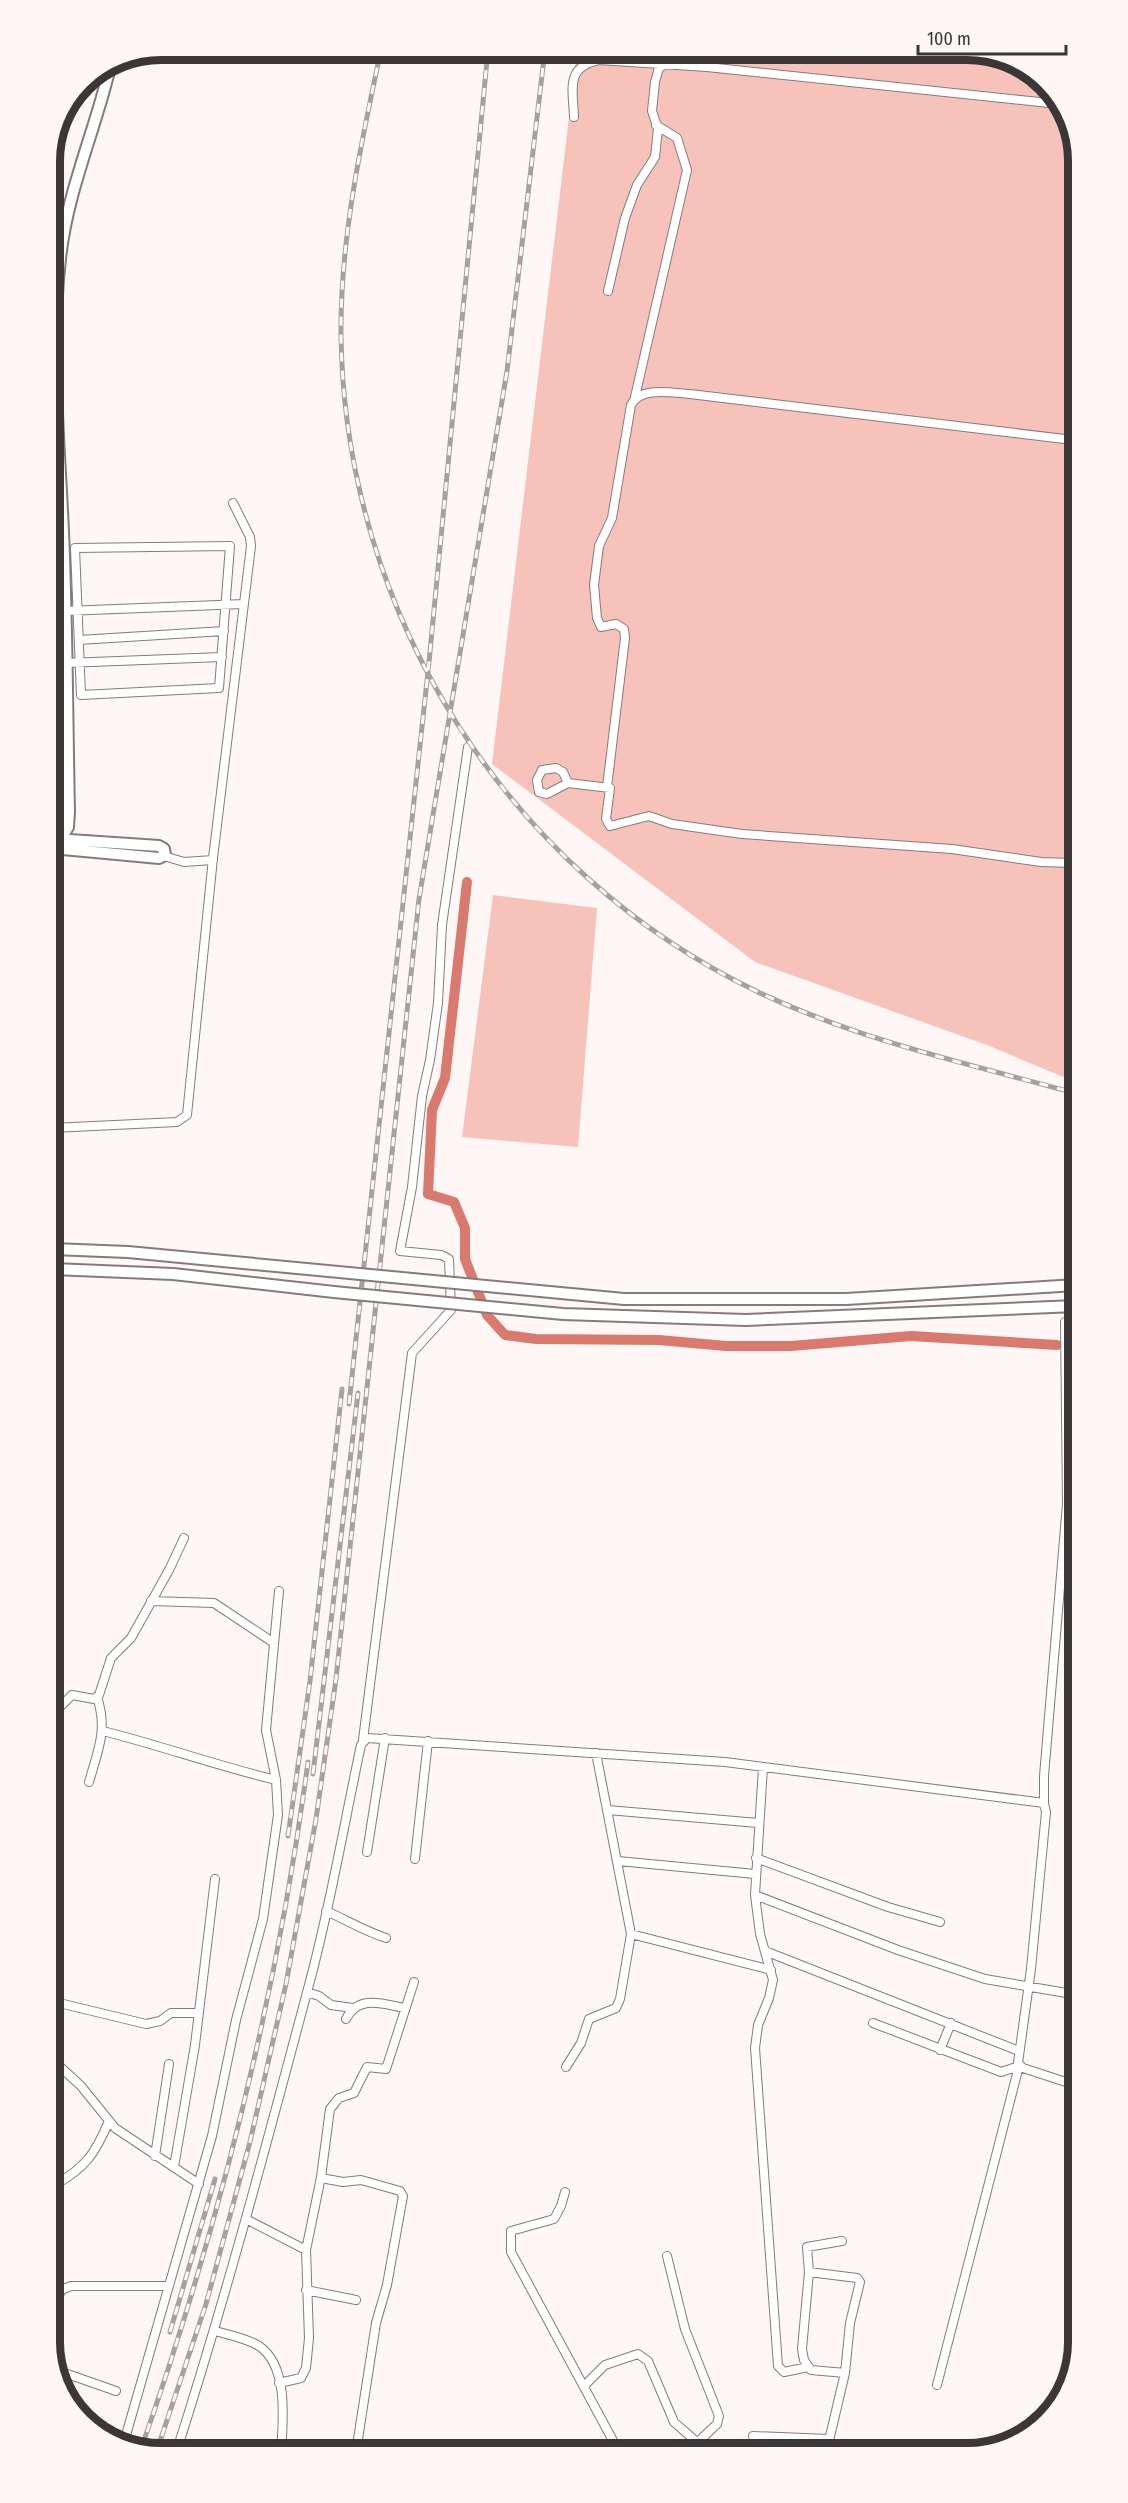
<svg xmlns="http://www.w3.org/2000/svg" width="1128" height="2503" font-family="'Fira Sans Condensed',sans-serif">
<rect width="100%" height="100%" fill="#fef7f6"/>
<path fill="#f7c2ba" d="M 577,50 L 863,50 L 1023,68 L 1035,72 L 1072,125 L 1075,1082 L 987,1045 L 755,962 L 492,764 Z
M 493,895 L 597,908 L 578,1147 L 462,1137 Z"/>
<path fill="#da796d" d="M 822,50 L 975,50 L 1022,68 Z"/>
<g fill="none" stroke-linecap="round" stroke-linejoin="round">
<path stroke="#da796d" stroke-width="10" d="M 467,882 L 445,1078 L 432,1110 L 428,1194 L 454,1202 L 465,1228 L 465,1259 L 487,1315 L 505,1335 L 536,1339 L 659,1340 L 726,1346 L 791,1346 L 911,1336 L 1057,1345
M 1075,1346 L 1076,1346"/>
<g stroke="#847c7b" stroke-width="10">
<path id="street" d="M 574,117 C 573,89 565,67 599,60 L 707,67 L 1058,104
M 608,291 L 625,218 L 637,185 L 655,157 L 658,129 L 652,111 L 655,82 L 659,68 L 666,64
M 635,397 L 687,170 L 677,138 L 656,125
M 230,546 L 219,688 L 81,695 L 75,548 Z
M 51,548 L 64,547
M 65,611 L 244,604
M 79,640 L 224,631
M 66,663 L 222,657
M 568,783 L 563,772 L 556,768 L 542,770 L 537,780 L 539,792 L 547,794 L 568,783 L 610,788 L 606,819 L 610,826 L 649,816 L 672,824 L 742,834 L 952,849 L 1041,862 L 1074,863
M 607,787 L 625,638 L 624,629 L 616,624 L 601,627 L 597,618 L 594,585 L 599,546 L 612,518 L 631,405 C 641,386 671,393 690,394 L 1073,440
M 164,856 L 184,862 L 213,860
M 52,1128 L 177,1122 L 187,1115 L 213,858 L 251,546 L 250,537 L 233,503
M 151,1601 L 214,1603 L 274,1643
M 54,1713 L 72,1695 L 94,1699 L 99,1695 L 111,1658 L 131,1638 L 169,1570 L 184,1538
M 103,1731 C 162,1746 218,1766 276,1780
M 363,1740 L 412,1353 L 451,1310 L 449,1259 L 441,1255 L 400,1251 L 412,1187 L 422,1096 L 430,1060 L 438,1003 L 442,925 L 468,747
M 763,1767 L 755,1895 L 760,1934 L 773,1980 L 769,1998 L 758,2025 L 755,2048 L 778,2366 L 784,2372 L 808,2367
M 89,1782 C 98,1750 108,1730 97,1697
M 1044,1803 L 1044,1776 L 1067,1504 L 1065,1322
M 608,1810 L 758,1823
M 367,1852 L 385,1738
M 756,1858 L 888,1907 L 940,1922
M 415,1859 L 428,1741
M 618,1861 L 755,1874
M 755,1895 L 898,1950 L 985,1979 L 1078,1995
M 326,1911 C 347,1920 364,1931 386,1938
M 631,1934 L 771,1970
M 765,1951 L 1019,2051
M 307,1992 L 319,1996 L 331,2005 L 353,2008
M 55,2002 L 146,2024 L 160,2021 L 171,2013 L 198,2013
M 346,2019 C 358,1994 383,2004 405,2008
M 873,2023 L 1001,2072 L 1019,2066
M 940,2050 L 951,2023
M 55,2062 L 81,2086 L 115,2128 L 199,2184
M 566,2067 L 581,2043 L 589,2019 L 616,2008 L 620,1999 L 631,1934 L 596,1753
M 155,2156 L 169,2064
M 174,2167 L 195,2045 L 215,1879
M 321,2178 L 343,2182 L 361,2180 L 400,2191 L 403,2196 L 387,2285 L 376,2323 L 356,2452
M 55,2185 C 86,2167 95,2154 109,2121
M 565,2192 L 561,2206 L 554,2219 L 511,2231 L 511,2252 L 618,2450
M 246,2219 L 306,2250
M 842,2241 L 807,2247 L 809,2272 L 802,2349 L 804,2360 L 811,2370 L 845,2373
M 667,2256 L 685,2329 L 719,2416 L 717,2424 L 699,2441 L 702,2450
M 809,2272 L 857,2278 L 860,2282 L 850,2323 L 845,2373 L 827,2449
M 306,2290 L 356,2300
M 55,2307 L 61,2290 L 71,2286 L 169,2286
M 215,2331 C 229,2335 246,2338 259,2346 C 289,2366 283,2422 281,2452
M 56,2370 L 116,2391
M 279,2383 L 301,2378 L 306,2368 L 309,2338 L 306,2250 L 321,2177 L 330,2109 L 339,2098 L 354,2093 L 367,2067 L 386,2069 L 414,1982
M 937,2385 L 1019,2066
M 584,2386 L 605,2365 L 638,2354 L 648,2361 L 674,2422 L 699,2444
M 753,2436 L 829,2439
M 124,2442 L 212,2136 L 236,2020 L 263,1919 L 278,1815 L 276,1780 L 266,1730 L 279,1591
M 176,2453 C 226,2297 268,2139 310,1981 C 331,1903 344,1824 361,1745 L 367,1738 L 725,1762 L 1044,1803 L 1046,1812 L 1031,1969 L 1018,2063 L 1023,2068 L 1078,2086"/>
</g>
<g stroke="#847c7b" stroke-width="14">
<path id="secondary" d="M 52,848 L 159,858 L 165,855 L 164,849 L 159,846 L 55,839
M 52,877 L 55,849 L 68,827 L 69,812 C 67,718 67,624 63,531 C 59,441 50,349 60,259 C 67,191 96,129 111,63"/>
</g>
<use href="#street" stroke="#fff" stroke-width="8"/>
<use href="#secondary" stroke="#fff" stroke-width="10"/>
<g stroke="#a6a0a0" stroke-width="5">
<path id="rail" d="M 381,50 C 361,143 340,240 341,336 C 345,614 507,872 758,992 C 859,1040 968,1064 1075,1093
M 349,1404 L 429,662 L 488,50
M 313,1774 L 358,1393
M 288,1836 L 310,1681 L 342,1389
M 170,2332 L 215,2179
M 141,2449 C 219,2227 277,1995 308,1762
M 156,2453 L 206,2304 L 250,2142 L 286,1984 L 316,1819 L 336,1679 L 419,899 L 507,371 L 545,50"/>
</g>
<use href="#rail" stroke="#fef7f6" stroke-width="3" stroke-dasharray="9" stroke-linecap="butt"/>
<g stroke="#847c7b" stroke-width="14" stroke-linecap="butt">
<path id="secondary-bridge" d="M 53,1249 L 128,1252 L 624,1299 L 846,1299 L 1076,1285
M 53,1269 L 173,1274 L 334,1292 L 563,1314 L 746,1320 L 1076,1306"/>
</g>
<use href="#secondary-bridge" stroke="#fff" stroke-width="10"/>
</g>
<path d="M0 0H1128V2503H0ZM161 60H967A101 101 0 0 1 1068 161V2342A101 101 0 0 1 967 2443H161A101 101 0 0 1 60 2342V161A101 101 0 0 1 161 60Z" fill="#fef7f6" fill-rule="evenodd"/>
<path fill="none" stroke="#3b3737" stroke-width="8" d="M161 60H967A101 101 0 0 1 1068 161V2342A101 101 0 0 1 967 2443H161A101 101 0 0 1 60 2342V161A101 101 0 0 1 161 60Z"/>
<path d="M918 45v9h148v-9" fill="none" stroke="#3b3737" stroke-width="3"/>
<text x="927" y="45" font-size="18" fill="#3b3737" stroke="#fef7f6" stroke-width="4.5" paint-order="stroke">100 m</text>
</svg>
